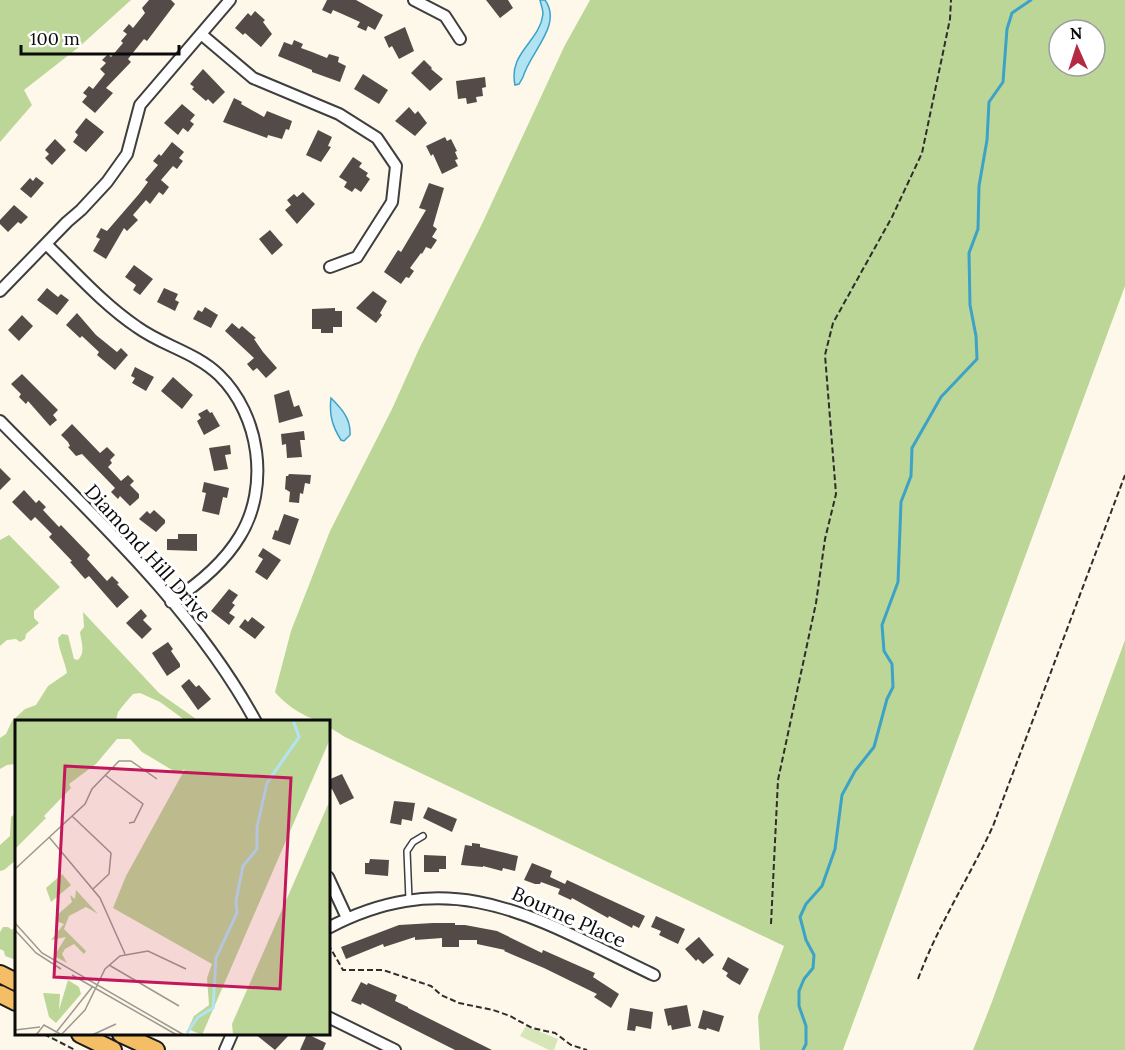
<svg xmlns="http://www.w3.org/2000/svg" width="1125" height="1050" font-family="Lora,serif">
<rect width="100%" height="100%" fill="#fef8eb"/>
<path fill="#d6e6b7" d="M 526,1026 L 558,1039 L 554,1050 L 549,1050 L 520,1036 Z"/>
<path fill="#bcd697" fill-rule="evenodd" d="M 0,0 L 131,0 L 79,47 L 24,90 L 32,105 L 0,142 Z
M 590,0 L 1125,0 L 1125,286 L 843,1050 L 760,1050 L 758,1016 L 784,946 L 345,737 L 329,727 L 328,722 C 311,722 286,706 275,692 L 291,631 L 330,531 L 392,409 L 419,349 L 481,226 L 565,45 ZM 1059,30 L 1095,30 L 1095,66 L 1059,66 Z
M 9,535 L 60,587 L 34,611 L 34,618 L 39,623 L 26,634 L 25,639 L 20,642 L 16,639 L 7,640 L 0,646 L 0,540 Z
M 83,612 L 159,693 L 199,721 L 186,721 L 160,702 L 140,693 L 133,694 L 126,702 L 118,712 L 116,720 L 112,721 L 16,722 L 16,764 L 7,765 L 0,769 L 0,738 L 6,734 L 12,721 L 25,709 L 36,705 L 48,686 L 67,673 C 65,661 59,652 58,638 L 62,634 L 68,635 L 74,659 L 78,660 C 86,652 81,642 80,632 L 84,627 Z
M 1125,640 L 1125,1050 L 973,1050 L 990,1007 Z
M 16,813 L 16,860 L 4,870 L 0,871 L 0,845 L 10,836 L 11,817 Z
M 16,925 L 16,960 L 5,956 L 4,951 L 0,949 L 0,932 L 3,927 L 8,927 L 12,930 Z"/>
<path fill="#b2e3f3" stroke="#3ca2c7" stroke-width="1.5" d="M 540,0 L 545,0 C 563,25 530,52 523,77 L 519,84 L 515,85 C 508,52 540,42 543,14 C 543,9 541,5 540,0 Z
M 331,398 C 342,409 351,419 350,435 L 344,441 L 341,440 C 332,426 329,414 331,398 Z"/>
<g fill="none" stroke-linecap="round" stroke-linejoin="round">
<path stroke="#3ca2c7" stroke-width="3" d="M 803,1050 L 806,1044 L 806,1026 L 799,1006 L 799,991 L 804,979 L 813,968 L 814,955 L 806,940 L 800,917 L 806,904 L 822,886 L 835,849 L 842,795 L 855,771 L 874,747 L 887,699 L 893,687 L 892,664 L 884,651 L 882,625 L 898,582 L 901,502 L 911,476 L 912,448 L 941,397 L 977,359 L 976,336 L 970,305 L 969,253 L 978,229 L 979,186 L 987,140 L 989,102 L 1003,82 L 1007,29 L 1012,13 L 1031,0"/>
</g>
<path fill="#544b48" d="M 149,0 L 171,0 L 175,4 L 147,41 L 144,39 L 128,59 L 131,62 L 106,88 L 113,93 L 95,113 L 82,102 L 87,96 L 83,93 L 89,86 L 93,89 L 105,74 L 100,69 L 106,63 L 102,60 L 108,54 L 111,57 L 123,43 L 121,41 L 127,34 L 123,31 L 129,24 L 133,28 L 145,13 L 142,8 Z
M 327,0 L 356,0 L 383,15 L 375,30 L 368,26 L 366,31 L 357,27 L 360,22 L 340,13 L 333,10 L 331,14 L 322,10 Z
M 486,0 L 508,0 L 513,8 L 500,18 Z
M 255,11 L 265,20 L 263,22 L 272,34 L 261,47 L 245,33 L 243,35 L 235,28 L 248,13 L 251,16 Z
M 405,27 L 414,51 L 399,59 L 392,46 L 389,48 L 384,37 Z
M 294,40 L 303,44 L 301,48 L 312,52 L 327,58 L 329,54 L 339,57 L 338,62 L 346,66 L 340,82 L 312,72 L 312,70 L 278,56 L 284,42 L 292,45 Z
M 424,60 L 432,68 L 431,69 L 443,79 L 430,91 L 411,73 Z
M 203,69 L 225,92 L 213,104 L 208,99 L 206,101 L 192,89 L 194,87 L 190,84 Z
M 363,74 L 388,90 L 379,104 L 354,89 Z
M 485,77 L 486,87 L 482,88 L 483,96 L 476,97 L 477,102 L 467,104 L 466,98 L 458,99 L 456,81 Z
M 234,98 L 242,102 L 241,104 L 264,117 L 267,111 L 292,121 L 289,130 L 286,129 L 282,139 L 268,135 L 267,138 L 223,122 Z
M 182,104 L 195,115 L 190,121 L 194,124 L 188,132 L 183,128 L 178,135 L 164,123 Z
M 409,107 L 415,114 L 418,111 L 427,123 L 415,136 L 395,121 Z
M 86,118 L 104,132 L 86,152 L 73,142 L 78,135 L 75,132 Z
M 318,130 L 332,137 L 328,146 L 331,147 L 321,162 L 306,155 Z
M 445,137 L 447,141 L 451,139 L 457,151 L 455,152 L 458,159 L 455,160 L 458,166 L 442,174 L 433,154 L 431,156 L 426,146 Z
M 55,139 L 66,150 L 52,165 L 45,158 L 49,154 L 45,150 Z
M 172,142 L 184,152 L 179,158 L 183,161 L 177,169 L 173,166 L 161,180 L 169,187 L 163,195 L 159,192 L 150,204 L 146,200 L 133,215 L 138,220 L 127,231 L 124,228 L 106,259 L 93,251 L 100,239 L 96,237 L 101,228 L 107,231 L 139,194 L 148,182 L 145,180 L 158,165 L 153,161 L 159,154 L 161,156 Z
M 353,157 L 362,163 L 359,167 L 368,173 L 366,176 L 370,179 L 361,192 L 355,188 L 352,192 L 344,187 L 347,182 L 339,177 Z
M 36,177 L 44,183 L 31,198 L 20,189 L 30,178 L 33,181 Z
M 429,183 L 444,188 L 433,226 L 437,229 L 432,237 L 437,240 L 431,249 L 426,247 L 422,254 L 421,253 L 410,268 L 414,271 L 409,278 L 406,277 L 401,284 L 384,272 L 398,250 L 401,252 L 426,210 L 419,208 Z
M 303,192 L 315,204 L 297,224 L 285,210 L 291,205 L 287,200 L 294,194 L 297,197 Z
M 14,205 L 28,217 L 21,224 L 18,222 L 8,232 L 0,224 L 0,220 Z
M 270,230 L 283,245 L 272,255 L 259,239 Z
M 134,265 L 153,279 L 140,295 L 133,290 L 136,285 L 125,277 Z
M 47,288 L 58,297 L 61,294 L 69,300 L 57,315 L 37,300 Z
M 164,288 L 178,294 L 175,300 L 179,302 L 175,311 L 157,302 Z
M 373,291 L 387,301 L 380,313 L 382,315 L 376,323 L 356,308 Z
M 205,307 L 218,315 L 211,328 L 193,319 L 198,310 L 202,312 Z
M 335,308 L 335,311 L 342,311 L 342,327 L 333,327 L 333,333 L 321,333 L 321,329 L 312,329 L 312,309 Z
M 77,313 L 96,335 L 117,352 L 121,348 L 128,355 L 115,370 L 97,355 L 99,352 L 82,336 L 80,338 L 66,325 Z
M 22,315 L 33,326 L 19,341 L 8,330 Z
M 232,323 L 239,329 L 242,326 L 256,338 L 254,339 L 263,352 L 277,368 L 266,378 L 257,368 L 253,371 L 247,364 L 254,358 L 225,331 Z
M 135,367 L 154,377 L 146,391 L 132,383 L 135,378 L 131,376 Z
M 22,374 L 58,410 L 53,415 L 57,420 L 50,426 L 28,401 L 26,404 L 19,397 L 21,394 L 11,384 Z
M 173,377 L 193,395 L 182,409 L 161,391 Z
M 289,390 L 294,407 L 299,405 L 303,416 L 279,423 L 274,395 Z
M 207,409 L 210,413 L 212,412 L 220,426 L 204,435 L 197,421 L 201,418 L 198,414 Z
M 72,424 L 100,453 L 107,447 L 115,455 L 110,460 L 112,463 L 108,467 L 121,481 L 128,475 L 134,481 L 130,485 L 139,494 L 139,498 L 130,506 L 120,496 L 118,499 L 111,492 L 115,488 L 82,454 L 76,456 L 68,447 L 70,446 L 68,442 L 61,435 Z
M 304,431 L 305,440 L 300,440 L 302,457 L 287,458 L 286,444 L 282,445 L 281,434 Z
M 230,445 L 231,454 L 225,455 L 228,469 L 214,471 L 209,448 Z
M 0,468 L 11,479 L 0,490 Z
M 289,474 L 311,475 L 310,484 L 305,483 L 303,494 L 300,493 L 299,503 L 289,502 L 290,492 L 285,489 L 286,476 L 288,476 Z
M 204,482 L 229,488 L 227,498 L 223,497 L 219,515 L 202,511 L 206,493 L 202,492 Z
M 24,490 L 36,503 L 39,500 L 46,507 L 43,510 L 59,527 L 61,525 L 90,555 L 87,559 L 107,581 L 112,576 L 119,583 L 117,584 L 129,597 L 117,608 L 89,576 L 85,579 L 70,562 L 72,561 L 49,537 L 52,534 L 35,517 L 31,521 L 12,502 Z
M 154,510 L 165,520 L 165,523 L 156,532 L 139,519 L 147,511 L 150,514 Z
M 284,514 L 299,519 L 290,545 L 272,539 L 275,530 L 278,531 Z
M 178,534 L 197,534 L 197,551 L 167,550 L 167,539 L 178,539 Z
M 263,548 L 281,560 L 267,580 L 255,572 L 263,559 L 258,556 Z
M 229,589 L 238,595 L 232,603 L 235,605 L 229,613 L 235,617 L 229,625 L 211,611 Z
M 141,609 L 147,616 L 143,620 L 152,629 L 142,639 L 126,623 Z
M 252,617 L 265,627 L 255,639 L 239,627 L 245,619 L 248,622 Z
M 168,642 L 173,649 L 171,651 L 180,664 L 180,667 L 167,676 L 152,653 Z
M 189,679 L 196,687 L 199,685 L 211,699 L 198,710 L 181,686 Z
M 342,774 L 354,798 L 340,805 L 332,789 L 328,791 L 328,780 Z
M 394,801 L 415,803 L 412,821 L 402,819 L 401,825 L 390,823 Z
M 428,807 L 457,819 L 452,832 L 423,818 Z
M 472,843 L 480,844 L 480,847 L 518,856 L 515,871 L 503,868 L 502,871 L 483,866 L 483,867 L 461,865 L 465,845 L 472,846 Z
M 424,855 L 446,856 L 446,869 L 439,869 L 439,872 L 424,872 Z
M 370,859 L 389,860 L 388,876 L 365,874 L 365,863 L 369,863 Z
M 532,863 L 552,871 L 550,877 L 565,884 L 567,880 L 645,916 L 639,928 L 633,925 L 632,928 L 609,916 L 608,918 L 572,898 L 571,900 L 558,894 L 560,889 L 541,882 L 540,884 L 535,884 L 524,880 Z
M 656,916 L 685,929 L 678,944 L 659,935 L 661,931 L 651,927 Z
M 433,923 L 455,923 L 455,925 L 465,925 L 497,931 L 542,953 L 543,950 L 595,973 L 593,977 L 619,994 L 611,1008 L 594,997 L 597,994 L 544,968 L 504,951 L 505,950 L 477,944 L 477,940 L 459,940 L 459,947 L 442,947 L 442,938 L 415,940 L 415,937 L 384,947 L 383,944 L 346,959 L 341,947 L 399,925 Z
M 699,937 L 714,955 L 703,964 L 698,959 L 696,961 L 685,949 Z
M 728,957 L 749,969 L 740,985 L 731,980 L 726,976 L 728,973 L 722,969 Z
M 361,982 L 367,985 L 368,983 L 397,995 L 395,1001 L 408,1007 L 408,1008 L 492,1050 L 455,1050 L 362,1003 L 361,1005 L 351,1001 Z
M 687,1005 L 691,1026 L 672,1030 L 671,1025 L 668,1026 L 664,1009 Z
M 630,1008 L 653,1012 L 651,1029 L 636,1026 L 635,1031 L 627,1030 Z
M 703,1010 L 724,1016 L 719,1032 L 707,1028 L 706,1030 L 698,1028 Z
M 255,1034 L 290,1034 L 275,1050 Z
M 307,1034 L 326,1043 L 323,1050 L 300,1050 Z"/>
<g fill="none" stroke-linecap="round" stroke-linejoin="round">
<g stroke="#3e3e3e" stroke-width="8">
<path id="service" d="M 409,900 L 407,851 L 413,842 L 423,836"/>
</g>
<g stroke="#3e3e3e" stroke-width="14">
<path id="minor" d="M 414,0 L 445,16 L 460,39
M 201,34 L 253,78 L 339,114 L 377,138 L 396,166 L 392,202 L 357,257 L 330,267
M 46,244 C 75,272 103,304 137,327 C 163,346 195,352 219,375 C 260,415 270,487 240,536 C 224,563 197,585 171,602
M 0,291 L 67,222 L 81,210 L 107,182 L 127,154 L 140,105 L 230,0
M 0,421 C 91,514 193,606 256,722
M 328,877 L 347,918
M 328,928 C 455,861 540,921 654,975
M 328,1017 L 395,1050
M 225,1050 L 232,1034"/>
</g>
<g stroke="#1c1c1c" stroke-width="20">
<path id="primary" d="M 0,974 L 16,982
M 0,994 L 16,1002
M 80,1034 L 113,1050
M 121,1034 L 156,1050"/>
</g>
<path stroke="#2d2d2d" stroke-width="2" stroke-dasharray="6 3" stroke-linecap="butt" d="M 771,924 L 778,780 L 816,603 L 825,539 L 836,494 L 825,355 L 833,323 L 892,217 L 922,153 L 950,19 L 951,0
M 328,944 L 343,970 L 383,970 L 431,986 L 441,995 L 459,1003 L 493,1010 L 510,1016 L 532,1028 L 555,1033 L 571,1045 L 587,1050
M 918,979 C 938,925 969,878 993,826 L 1125,475
M 44,1034 L 75,1050"/>
<use href="#service" stroke="#fff" stroke-width="5"/>
<use href="#minor" stroke="#fff" stroke-width="10"/>
<use href="#primary" stroke="#f3be66" stroke-width="16"/>
</g>
<g text-anchor="middle" stroke-width="6" stroke-linejoin="round" paint-order="stroke">
<g font-size="20" fill="#0b0b0b" stroke="#fff">
<text transform="translate(148 553) rotate(48)" y="7">Diamond Hill Drive</text>
<text transform="translate(569 917) rotate(24)" y="7">Bourne Place</text>
</g>
</g>
<g transform="translate(15 720)">
<rect width="315" height="315" fill="#fef8eb"/>
<path d="M 0,0 L 315,0 L 315,19 L 187,315 L 173,309 L 179,296 L 194,285 L 192,258 L 197,244 L 98,188 L 111,156 L 170,49 L 162,53 L 127,32 L 115,19 L 102,19 L 81,44 L 54,64 L 56,68 L 29,96 L 31,98 L 0,129 ZM 315,80 L 315,315 L 218,315 L 217,304 ZM 47,154 L 56,165 L 36,182 L 31,168 ZM 61,170 L 83,194 L 71,187 L 54,196 L 49,209 L 71,231 L 69,234 L 59,224 L 50,229 L 47,234 L 52,243 L 39,236 L 51,217 L 36,220 L 49,204 L 41,201 L 41,196 L 57,182 L 55,175 L 60,179 ZM 53,260 L 64,267 L 66,274 L 41,303 L 34,297 L 28,273 L 45,274 L 44,290 Z" fill="#bcd697"/>
<path fill="none" stroke="#b2e3f3" stroke-width="3" d="M 172,313 L 183,297 L 198,288 L 201,238 L 222,193 L 221,181 L 228,146 L 242,129 L 242,107 L 252,63 L 284,17 L 278,0"/>
<path fill="none" stroke="#9d9991" stroke-width="1.5" d="M 90,55 L 128,84 L 119,102 L 114,103M 57,96 L 96,133 L 94,154 L 78,169M 34,117 L 85,178 L 110,234M 0,149 L 70,84 L 77,69 L 104,41 L 116,41 L 142,59M 0,203 L 27,233 L 169,315M 0,210 L 21,233 L 46,249M 94,245 L 164,286M 57,255 L 162,315M 0,310 L 25,307M 21,315 L 29,305 L 47,315M 39,315 L 78,266M 46,315 L 70,290 L 90,249 L 105,236 L 133,231 L 171,249M 77,315 L 101,304"/>
<path fill="#c2185b" fill-opacity="0.15" stroke="#c2185b" stroke-width="3" d="M 50,46 L 276,58 L 265,269 L 39,257 Z"/>
<rect width="315" height="315" fill="none" stroke="#0b0b0b" stroke-width="3"/>
</g>
<g transform="translate(1077 48) rotate(357)"><circle r="28" fill="#ffffff" stroke="#9d9d9d" stroke-width="1.5"/>
<path d="M0-4.5L10 22L0 15L-10 22Z" fill="#b52a43"/>
<text y="-9" font-size="16" font-weight="bold" text-anchor="middle" fill="#0b0b0b">N</text>
</g>
<path d="M21 45v9h158v-9" fill="none" stroke="#0b0b0b" stroke-width="3"/>
<text x="30" y="45" font-size="18" fill="#0b0b0b" stroke="#ffffff" stroke-width="4.5" paint-order="stroke">100 m</text>
</svg>
